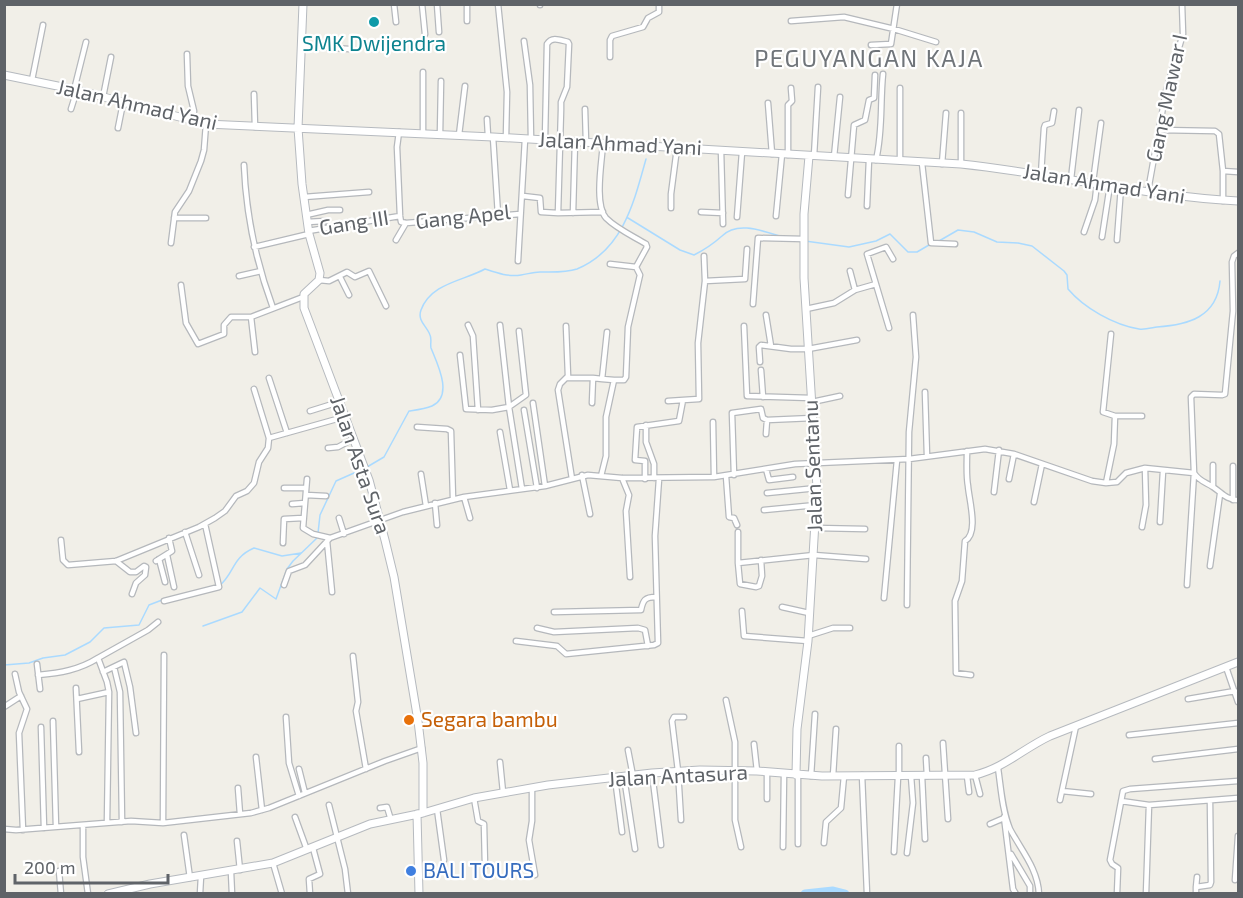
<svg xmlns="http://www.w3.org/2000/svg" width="1243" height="898" font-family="'Exo 2',sans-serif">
<rect width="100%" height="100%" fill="#f1efe8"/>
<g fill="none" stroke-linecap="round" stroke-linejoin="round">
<path stroke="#aadaff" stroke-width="1.5" d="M 628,218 L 680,250 L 694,255 C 706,249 713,244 722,236 C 738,220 765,232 783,237
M 805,241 L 849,247 L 876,241 L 890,234 L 908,252 L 917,252 L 929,245
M 939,241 L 958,230 L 974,232 L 997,242 L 1018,243 L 1032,246 L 1064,271 L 1067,275 L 1068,289 C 1084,308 1114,325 1139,329 C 1144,330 1151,328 1157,327 C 1188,325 1217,317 1220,281
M 367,467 L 384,457 L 409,411 C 416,410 425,409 432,406 C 454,396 437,363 431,348 C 430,344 432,339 430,335 C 427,326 417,321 421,310 C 431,283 463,281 485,269 C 497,273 508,277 521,275 C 528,274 533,272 540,272 C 551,272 565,273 577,269 C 623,250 634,202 646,159
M 318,533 L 320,515 L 336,481 L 363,469
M 219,586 C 235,573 231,558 254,548 L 282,556 L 301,553
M 203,626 L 242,612 L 260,588 L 276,599 L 287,569 L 293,561 L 317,538
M 4,665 L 29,663 L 43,658 L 65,655 L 90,642 L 104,628 L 139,625 L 149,605 L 162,600"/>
<path stroke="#aadaff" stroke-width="9" d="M 805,894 L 833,891 L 845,894"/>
<g stroke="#b5b8bc" stroke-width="7">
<path id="street" d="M 394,4 L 396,22
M 422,4 L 425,34
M 437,4 L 439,32
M 467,4 L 467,21
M 498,4 L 507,92 L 506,137
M 540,4 L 540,5
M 791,21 L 844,17 L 894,29 L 936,42
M 524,41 L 530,85 L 531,139
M 871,45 L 891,44 L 897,4
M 303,46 L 349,49
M 187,54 L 188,86 L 194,111 L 192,121
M 610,57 L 610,40 L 612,36 L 643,27 L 648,18 L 659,12 L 659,4
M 423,72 L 423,133
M 32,80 L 43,25
M 900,88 L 900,161
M 74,90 L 86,42
M 254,94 L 255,127
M 103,97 L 111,57
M 768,103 L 772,154
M 71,109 L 77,90
M 585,109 L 586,142
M 961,113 L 961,164
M 487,119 L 488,136
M 118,128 L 123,103
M 1160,130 L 1215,131 L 1219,134 L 1223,171 L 1223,201
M 399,132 L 397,147 L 400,216 L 401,222 L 406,223
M 440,134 L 441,81
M 459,135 L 465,86
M 493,137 L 498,215
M 545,139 L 547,44 C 552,36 560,40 568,42 L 569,44 L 567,87 L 561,102 L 561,110 L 558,213 L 603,212
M 721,150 L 723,224
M 788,155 L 788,105 L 792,101 L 791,88
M 814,156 L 818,87
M 834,157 L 840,97
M 876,160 C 883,131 880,103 883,74
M 922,163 L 931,243 L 955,244
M 942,164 L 946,113
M 244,165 C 246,214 256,262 273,308
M 1223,171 L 1238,172
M 1041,174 L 1044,128 L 1045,125 L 1052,123 L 1054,111
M 1071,179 L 1079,110
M 1093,182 L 1101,123
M 1148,191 L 1166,91 L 1183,34 L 1182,4
M 848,195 L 854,125 L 865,120 L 869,100 L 874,98 L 875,75
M 523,196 L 540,198 L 541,212 L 558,213
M 304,197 L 369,192
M 867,206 L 869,159
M 671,208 L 671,194 L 677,148
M 701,212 L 723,213
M 573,213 L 575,141
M 306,215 L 328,210 L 340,210
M 776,216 L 782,154
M 737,217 L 742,152
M 174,218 L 206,218
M 307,222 L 325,221
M 406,223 L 520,214
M 308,231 L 400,216
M 1084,232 L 1095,200 L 1097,183
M 1102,237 L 1110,185
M 396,240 L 406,223
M 1117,240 L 1121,187
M 171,243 L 175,212 L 189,191 L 201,161 L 204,150 L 206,124
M 254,247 L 309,234
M 518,261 L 525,139
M 610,264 L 636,267
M 850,271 L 855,290
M 239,276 L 261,271
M 340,277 L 349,295
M 319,280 L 329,281 L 347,272 L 355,277 L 369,271 L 386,306
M 705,281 L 745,279 L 747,249
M 181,285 L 186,323 L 198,344 L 224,334 L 224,325 L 231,317 L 251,317 L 303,297
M 753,304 L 758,238 L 804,239
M 806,309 L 834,303 L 855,290 L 876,284
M 766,315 L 771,346
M 251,317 L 255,352
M 468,325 L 473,336 L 478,410
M 566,326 L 568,376 L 560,384 L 558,390 L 572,479
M 744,326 L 747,396 L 811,398
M 889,328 L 867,254 L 886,247 L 893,259
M 519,331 L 526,395 L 509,407 L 522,489
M 607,332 L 602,379 L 614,380
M 460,355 L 466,409 L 492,410 L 509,407 L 500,325
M 760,362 L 759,347 L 761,345 L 791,349 L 808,349 L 857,340
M 761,370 L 763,397
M 269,378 L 287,433
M 567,378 L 593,378
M 254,389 L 269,438
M 925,392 L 927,456
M 668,401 L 683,400
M 812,402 L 840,396
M 533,403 L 545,486
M 592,403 L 593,378 L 602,379
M 524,410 L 537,488
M 310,411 L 339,402
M 1115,416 L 1142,416
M 713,422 L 714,477
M 646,425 L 646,442 L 654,464 L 654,478
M 417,427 L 447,429 L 451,431 L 453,499
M 500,432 L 510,490
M 766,434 L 767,420
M 328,448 L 338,447 L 353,439
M 967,451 C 967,463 966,475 968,486 C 969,500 979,533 965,541 L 962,581 L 955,601 L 956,673 L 971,675
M 766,469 L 769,480 L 793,477
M 1194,473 C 1199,481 1205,482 1213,487 C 1222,493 1227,500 1238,500
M 421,474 L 426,506
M 582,475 L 590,514
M 734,475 L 732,413 L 761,409 L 763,418 L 767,420 L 813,418
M 601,476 L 606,456 L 606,417 L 614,380 L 624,380 L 626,377 L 628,327 L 640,275 L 636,267 L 647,247 L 646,244 C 633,236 617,229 606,218 C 594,204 602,161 603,143
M 726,476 L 729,517 L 734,518 L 737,525
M 622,478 L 629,495 L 626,511 L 630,577
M 307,479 L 303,528 L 313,534 L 330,538
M 645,479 L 645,461 L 635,460 L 637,427 L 679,421 L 683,400 L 699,399 L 698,343 L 705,281 L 704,256
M 1009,479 L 1014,454
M 1106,483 L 1114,444 L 1115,416 L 1103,412 L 1111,334
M 1213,487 L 1213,465
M 284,488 L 306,488
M 994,492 L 999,450
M 767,493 L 817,488
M 306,495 L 326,496
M 464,497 L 470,518
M 1233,500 L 1233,466
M 1034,502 L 1042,464
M 435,503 L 437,525
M 292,504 L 305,503
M 764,510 L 816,505
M 339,518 L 344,534
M 1160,522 L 1163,471
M 1142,527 L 1146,505 L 1145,468
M 816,528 L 865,529
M 185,532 L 199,575
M 738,532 L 738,563 L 814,555 L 866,559
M 61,540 L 63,560 L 68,565 L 116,561 L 199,527 L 215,518 L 225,511 L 236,496 L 247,491 L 254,483 L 259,462 L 268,448 L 269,438 L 344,417
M 327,541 L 332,592
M 283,543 L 284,519 L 303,518
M 167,555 L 174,587
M 159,559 L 165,582
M 116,561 L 130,572 L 136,572 L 144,566 L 146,567 L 145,575 L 136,583 L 132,594
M 156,561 L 172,551 L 169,538
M 738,563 L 740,584 L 756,587 L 759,586 L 762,576 L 761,560
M 1210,566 L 1220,494
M 284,585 L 289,571 L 305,565 L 330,538 L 403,512 L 464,497 L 545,486 L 588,475 L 622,478 L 714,477 L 795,464 L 909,459 L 985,449 L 1014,454 L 1092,481 L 1106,483 L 1117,482 L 1126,473 L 1145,468 L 1194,473
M 1187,585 L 1194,473 L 1191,397 L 1194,394 L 1222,395 L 1225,394 L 1233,311 L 1232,262 L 1234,256 L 1238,253
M 884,598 L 897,460
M 164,601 L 219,587 L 205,524
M 907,605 L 909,432 L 916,357 L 913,315
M 782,607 L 809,613
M 742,611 L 744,636 L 808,641
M 554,612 L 641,610 C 643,600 645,597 656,597
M 537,628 L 554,632 L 638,628 L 645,630 L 648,646
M 808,636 L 833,628 L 850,628
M 516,641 L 557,646 L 566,654 L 654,645 L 658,643 L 655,536 L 659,479
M 353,656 L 358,702 L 356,711 L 366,769
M 98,658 L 148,630 L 158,622
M 37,664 L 40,689
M 114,667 L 120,692 L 122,822
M 1226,667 L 1238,702
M 103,672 L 124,662 L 130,687 L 136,733
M 15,674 L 19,692 L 27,709 L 19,733 L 23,830
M 38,675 C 60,673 79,670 98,658 L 107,682 L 109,692 L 107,823
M 76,688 L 79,752
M 77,699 L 109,692
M 1188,699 L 1235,691
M 726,700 L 735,742 L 735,820 L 741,847
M 4,707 L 21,696
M 286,717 L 289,763 L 299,796
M 53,721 L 56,827
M 41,727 L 44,828
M 1129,735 L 1238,723
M 943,743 L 948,819
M 754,744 L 757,771
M 899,746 L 899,777
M 628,750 L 633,776
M 256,757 L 262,810
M 926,758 L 927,776
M 1155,759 L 1238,749
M 500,762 L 503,792
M 998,768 C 1001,788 1002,810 1010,829 C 1021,850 1038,869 1039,894
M 299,769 L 305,793
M 652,773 L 661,845
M 862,775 L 867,894
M 975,775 L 980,794
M 811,776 L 815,714
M 833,776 L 836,729
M 922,776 L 925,839
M 967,776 L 969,792
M 624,777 L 635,849
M 615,778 L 622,832
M 238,788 L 240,814
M 532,788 L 532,821 L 529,840 L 535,875
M 1062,791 L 1091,794
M 474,798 L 478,821 L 484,824 L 485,866
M 767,799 L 767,772
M 1060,800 L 1076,726
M 1121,801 L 1149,805 L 1238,798
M 329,805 L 345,869 L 348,894
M 380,808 L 387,807 L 391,820
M 437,809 L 444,860
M 295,817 L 307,850
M 1004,817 L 1013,889 L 1016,894
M 681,820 L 678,771 L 672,721 L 674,717 L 684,717
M 163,823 L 251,813 L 269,808 L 385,761 L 422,748
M 990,824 L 1004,818
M 83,825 L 83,857 L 88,894
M 4,829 L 16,830 L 131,821 L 163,823 L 164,655
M 184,835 L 190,878
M 237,841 L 240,870
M 824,843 L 826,822 L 841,808 L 844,776
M 798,844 L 798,775
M 783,847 L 784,774
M 894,852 L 898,777
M 907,853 L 913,803 L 911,776
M 1011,854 L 1030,886 L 1030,894
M 273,863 L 282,894
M 59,871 L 61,894
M 231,872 L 232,894
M 1235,880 L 1238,836
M 1196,887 L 1197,877
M 200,894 L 201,876
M 310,894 L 309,879 L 320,874 L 313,848
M 1117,894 L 1118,868 L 1112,864 L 1110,860 L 1123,791 L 1130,789 L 1238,781
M 1146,894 L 1149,805
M 1196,894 L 1196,887 L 1210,885 L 1211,882 L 1210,801"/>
</g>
<g stroke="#b6babf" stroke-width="9">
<path id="secondary" d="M 303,4 L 298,128 L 302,184 L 309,234 L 320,273 L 319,280 L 304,294 L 304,308 L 369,480 L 385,540 L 394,577 L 418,721 L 423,763 L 423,813
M 4,75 L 77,90 L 206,124 L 493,137 L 961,164 C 1054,174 1145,196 1238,201
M 796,775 L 797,729 L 808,641 L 817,488 L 804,278 L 804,214 L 809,156
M 417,814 L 419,894
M 108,894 L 150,884 L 273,863 L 370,824 L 423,813 L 474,798 L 548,785 L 652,773 L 700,770 L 757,771 L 822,776 L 975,775 C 1004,768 1024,748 1050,736 L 1238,662"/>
</g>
<use href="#street" stroke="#fff" stroke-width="4.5"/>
<use href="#secondary" stroke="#fff" stroke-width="7"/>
</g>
<circle fill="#0f9aa8" stroke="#fff" stroke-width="2" cx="374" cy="22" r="6"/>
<circle fill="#e8710a" stroke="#fff" stroke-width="2" cx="409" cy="720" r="6"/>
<circle fill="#3f7fe0" stroke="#fff" stroke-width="2" cx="411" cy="871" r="6"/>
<g text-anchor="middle" stroke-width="4.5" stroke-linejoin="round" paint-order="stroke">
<g font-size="21" fill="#0d838f" stroke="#fff">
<text x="374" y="51">SMK Dwijendra</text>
</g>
<g font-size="21" fill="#5f6368" stroke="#fff">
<text transform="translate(1167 98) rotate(-78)" y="7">Gang Mawar I</text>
<text transform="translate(137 105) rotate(13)" y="7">Jalan Ahmad Yani</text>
<text transform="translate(620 144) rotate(3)" y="7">Jalan Ahmad Yani</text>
<text transform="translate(1104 184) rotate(9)" y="7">Jalan Ahmad Yani</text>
<text transform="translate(463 217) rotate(-6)" y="7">Gang Apel</text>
<text transform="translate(354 223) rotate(-9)" y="7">Gang III</text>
<text transform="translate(360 465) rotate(71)" y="7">Jalan Asta Sura</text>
<text transform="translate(813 466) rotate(-92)" y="7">Jalan Sentanu</text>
<text transform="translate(678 776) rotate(-3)" y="7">Jalan Antasura</text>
</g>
<g font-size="21" fill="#c56008" stroke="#fff" text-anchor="start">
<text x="421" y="727">Segara bambu</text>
</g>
<g font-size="21" fill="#366cbe" stroke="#fff" text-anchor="start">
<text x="423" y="878">BALI TOURS</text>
</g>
<g font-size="24" letter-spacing="1.5" fill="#70757a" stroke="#fff">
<text x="869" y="67">PEGUYANGAN KAJA</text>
</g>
</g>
<rect width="1243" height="898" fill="none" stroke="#5f6368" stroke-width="12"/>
<path d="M15 874v9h153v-9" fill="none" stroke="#5f6368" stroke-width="3"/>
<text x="24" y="874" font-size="18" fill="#5f6368" stroke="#ffffff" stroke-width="4.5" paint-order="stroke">200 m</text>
</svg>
